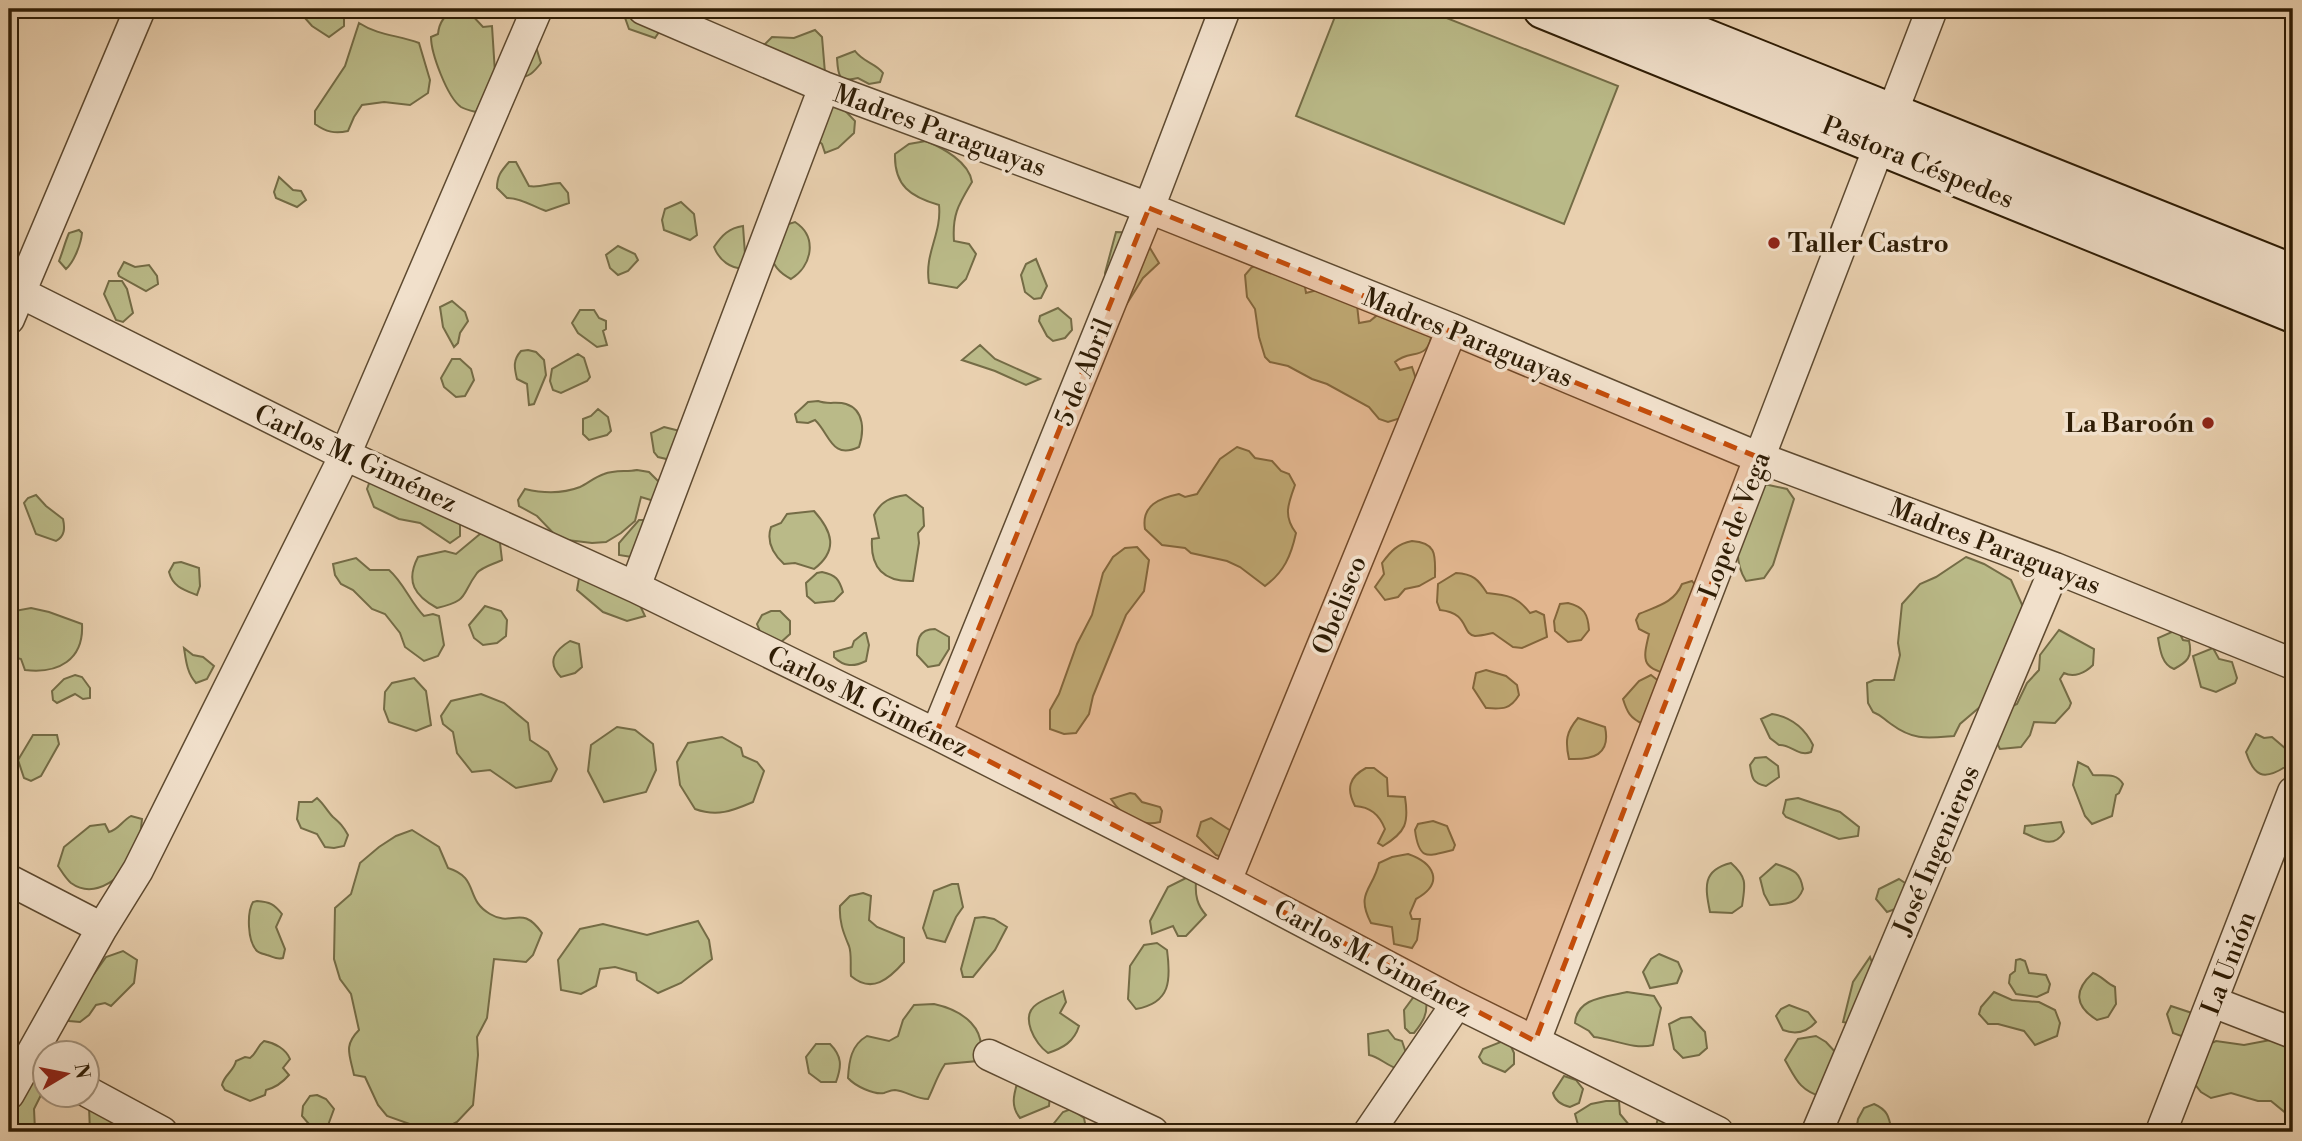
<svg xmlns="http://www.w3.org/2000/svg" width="2302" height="1141" font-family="'Libre Bodoni',serif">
<rect width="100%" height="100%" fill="#e9d0af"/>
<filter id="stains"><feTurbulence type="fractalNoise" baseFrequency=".00286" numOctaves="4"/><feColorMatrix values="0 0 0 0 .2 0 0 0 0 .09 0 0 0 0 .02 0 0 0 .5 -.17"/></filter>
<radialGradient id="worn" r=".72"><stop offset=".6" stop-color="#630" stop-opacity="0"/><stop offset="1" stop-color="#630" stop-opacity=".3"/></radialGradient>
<path fill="#baba88" stroke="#746c46" stroke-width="2" d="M 297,9 L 344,9 L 344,26 L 329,37 L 312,26 Z
M 627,9 L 662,9 L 663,26 L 655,38 L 629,29 L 623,12 Z
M 1338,9 L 1424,9 L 1618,86 L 1564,224 L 1296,116 Z
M 454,11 L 470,13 L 483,27 L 492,26 L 495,73 L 476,112 C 472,111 464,109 461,107 C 447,97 431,53 431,37 L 438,34 C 439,24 444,15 454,11 Z
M 359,23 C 379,36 399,35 419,43 L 430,80 L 428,93 L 410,105 L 384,102 L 362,105 L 354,117 L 348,131 C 335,134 326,132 315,124 L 315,111 L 345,66 Z
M 815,30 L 822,37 L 825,73 L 767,57 L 765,44 L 772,37 L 794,38 Z
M 536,47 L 541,63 C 534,72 529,78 517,77 Z
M 855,51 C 864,63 876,63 883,73 L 880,82 L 869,84 L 858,78 C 838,83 838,75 837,58 Z
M 833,98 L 855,121 L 854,133 L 838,148 L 825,153 L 822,144 L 812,135 Z
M 926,141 C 943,148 969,162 972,182 C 959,204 952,214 954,241 L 969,244 L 976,254 L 966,279 L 957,288 L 929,283 C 924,253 942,234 939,205 C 911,197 894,186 895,154 L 909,144 Z
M 509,162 L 516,162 L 529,186 C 540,188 549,183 560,183 L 568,193 L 569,203 L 546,211 C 532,206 521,198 507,198 L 497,188 C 497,176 501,171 509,162 Z
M 279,177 L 293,190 L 301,191 L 306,200 L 297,207 L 276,198 L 274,192 Z
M 681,202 L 694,214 L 697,235 L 690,240 L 664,230 L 662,220 L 665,209 Z
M 795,222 C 818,237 812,266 791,279 C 778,272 774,266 769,252 L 785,225 Z
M 743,226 L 746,268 C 731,270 719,260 714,247 C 722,235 729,228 743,226 Z
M 79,230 L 82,233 C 81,244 74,262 66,269 L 59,261 C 63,251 65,242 69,233 Z
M 1116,232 L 1141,233 L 1159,263 L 1143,278 L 1126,305 L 1109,294 L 1105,273 Z
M 618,246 L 635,254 L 638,260 L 628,271 L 618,275 L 610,268 L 606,255 Z
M 1036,259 L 1047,286 L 1041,298 L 1034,299 L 1025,292 L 1021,275 L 1026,264 Z
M 1265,260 L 1304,281 L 1306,293 L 1321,289 L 1357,305 L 1359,323 L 1370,321 L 1381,312 L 1432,331 C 1429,363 1411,348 1395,362 L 1400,370 L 1412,367 L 1418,385 L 1404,417 L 1388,422 L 1379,419 L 1369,407 L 1327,384 L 1312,379 L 1288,366 L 1270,362 L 1265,357 L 1259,337 L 1255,309 L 1247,297 L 1245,275 L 1251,268 Z
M 124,262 L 135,267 L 149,265 L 157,276 L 158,284 L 146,291 L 119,276 L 118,273 Z
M 109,281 L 122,281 L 127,289 L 133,313 L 123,322 L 116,320 L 104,294 Z
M 452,301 L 465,312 L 468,321 L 460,333 L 458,343 L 454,347 L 443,327 L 440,307 Z
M 1058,308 L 1071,319 L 1072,330 L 1065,338 L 1053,341 L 1047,336 L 1039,321 L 1040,316 Z
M 580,310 L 594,310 L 599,318 L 606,321 L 606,329 L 603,331 L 607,345 L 597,347 L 578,333 L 572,323 Z
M 980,345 L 995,359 L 1040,379 L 1026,385 L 995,371 L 962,360 Z
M 528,350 L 536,352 L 544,360 L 546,375 L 534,404 L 529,405 L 527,384 L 517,379 C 514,367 513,360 521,351 Z
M 578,354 L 584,358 L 590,377 L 587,381 L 561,393 L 553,390 L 550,381 L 552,369 Z
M 452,359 L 460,359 L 471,369 L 474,380 L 465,396 L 456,397 L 444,387 L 441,378 Z
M 818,401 C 828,405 837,401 846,404 C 865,410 864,432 859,447 C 831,460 830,434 815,420 L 808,423 L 797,422 L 795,414 L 808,402 Z
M 598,409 L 608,417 L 611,431 L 607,435 L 589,440 L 583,434 L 583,419 L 591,416 Z
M 664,427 L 680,431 L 675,461 L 658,457 L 654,452 L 651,433 Z
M 1237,447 L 1249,451 L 1255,458 L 1272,461 L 1281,471 L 1289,474 L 1295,485 C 1288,504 1283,516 1296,533 C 1291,556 1284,572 1265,586 L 1240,567 L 1227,561 L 1191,553 L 1185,548 L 1162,545 L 1145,529 C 1141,505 1160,498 1179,494 L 1185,497 L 1197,494 L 1220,459 Z
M 374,470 L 460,519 L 460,536 L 450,543 L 420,523 L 399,519 L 374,507 L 367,489 Z
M 637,470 L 649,472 L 662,485 L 654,501 L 641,497 L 635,521 L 621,533 L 606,542 L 592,543 L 559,539 L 537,516 L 519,506 L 518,500 L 525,489 C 542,493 562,494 580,487 C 588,483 595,477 604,474 C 615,470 626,472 637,470 Z
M 1764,484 L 1787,489 L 1794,499 L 1773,565 L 1764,578 L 1746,581 C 1725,547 1749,517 1764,484 Z
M 36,495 L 46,506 L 63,519 C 65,528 65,536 56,541 L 36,534 L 24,503 L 28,498 Z
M 906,495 L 923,508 L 924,526 L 918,533 L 919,543 L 913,581 C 884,582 870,568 872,539 L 879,538 L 874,515 C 881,501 891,497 906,495 Z
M 814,511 C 832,531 839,550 814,569 L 795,563 L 784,564 C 773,554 766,542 771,527 L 781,523 L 787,514 Z
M 639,520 L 645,520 L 638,558 L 619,555 L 619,543 Z
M 480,534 L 485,534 L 500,543 L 502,560 C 494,564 482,567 477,573 C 460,596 470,600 437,608 C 415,596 405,582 418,557 L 445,551 L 456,554 Z
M 1412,541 C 1438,543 1435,556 1435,577 L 1419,586 L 1405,589 L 1398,597 L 1385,600 L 1375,587 L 1384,574 L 1382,563 C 1391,551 1397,544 1412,541 Z
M 1137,547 L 1149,560 L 1144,591 L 1126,615 L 1093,696 L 1089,714 L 1076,733 L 1064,734 L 1050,729 L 1050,710 L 1059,694 L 1077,644 L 1092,615 L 1103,573 L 1113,557 L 1125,548 Z
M 1966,557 L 1984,564 L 2011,580 L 2024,609 L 1987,701 L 1960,724 L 1954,736 C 1928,738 1914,741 1891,724 C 1883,719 1883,716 1873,712 L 1868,703 L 1867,683 L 1874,680 L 1894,680 L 1900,655 L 1898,643 L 1902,604 L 1920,584 L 1936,577 Z
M 356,558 L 370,570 L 389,570 C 404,583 410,602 424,616 L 433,614 L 439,616 L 444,645 L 438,656 L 424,661 L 405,647 L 400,633 L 385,614 L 372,609 L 353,590 L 341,584 L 335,575 L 333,564 Z
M 181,562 L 199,568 L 200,586 L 197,595 C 184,590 173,587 169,572 L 174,563 Z
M 822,572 C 836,575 839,579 843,592 L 834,601 L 815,603 L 807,596 L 806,583 L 817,573 Z
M 1456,573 C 1473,574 1478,579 1487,593 C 1507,595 1517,596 1530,613 L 1536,611 L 1544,615 L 1547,637 L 1522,648 L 1513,647 L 1493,633 C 1488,634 1481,636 1475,636 C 1461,634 1470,613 1440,610 L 1437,602 L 1438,584 Z
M 579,578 L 636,597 L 645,616 L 627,621 L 603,612 L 577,590 Z
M 1692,581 L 1696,586 L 1668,674 C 1641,668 1643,659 1649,634 L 1639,629 L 1636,620 L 1639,614 C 1657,606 1674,603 1682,584 Z
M 1568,603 C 1584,607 1588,614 1589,630 L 1581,640 L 1568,642 L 1555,631 L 1554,621 L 1560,604 Z
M 485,606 L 501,611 L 507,620 L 506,636 L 497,643 L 483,645 L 474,638 L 469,625 Z
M 31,608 L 49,612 L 82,624 C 84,660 58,674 25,670 L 21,659 L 14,657 L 9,660 L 9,612 Z
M 771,611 L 780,611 L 790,621 L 790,634 L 780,643 L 761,634 L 757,624 L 762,615 Z
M 935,629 L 949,637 L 949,649 L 939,665 L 928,667 L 917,655 C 917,641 918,629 935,629 Z
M 2059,630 L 2094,649 L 2093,665 C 2085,673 2074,678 2064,673 L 2060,679 L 2071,703 L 2069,708 L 2055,723 L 2034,722 L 2030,735 L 2021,747 L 2000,749 L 1992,734 L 2008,708 L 2017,704 L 2027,683 L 2039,670 L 2040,655 Z
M 2174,631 L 2179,632 L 2183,640 L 2189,641 C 2193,657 2187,662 2174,669 C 2162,665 2160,650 2158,638 Z
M 864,633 L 866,633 L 869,645 L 866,661 C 854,667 844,667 834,657 L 834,652 L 852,647 L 854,641 Z
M 570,641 L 579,644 L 582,667 L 575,673 L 561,677 C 546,662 555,650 570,641 Z
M 184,648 L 193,655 L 203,657 L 214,666 L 207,679 L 196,683 C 187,673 186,661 184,648 Z
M 2213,648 L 2219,659 L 2232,662 L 2237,678 L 2235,683 L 2216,692 L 2201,687 L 2193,656 Z
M 1486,670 L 1506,676 L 1517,685 L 1519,695 C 1510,710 1502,709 1486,708 L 1473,688 L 1476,673 Z
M 75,675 L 82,677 L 90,688 L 90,698 L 83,699 L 75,694 L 57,703 L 53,700 L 52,691 L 64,679 Z
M 1651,675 L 1665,686 L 1643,724 C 1630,718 1627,712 1623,699 L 1639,681 Z
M 414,678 L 426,691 L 431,725 L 416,731 L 389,722 L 384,709 L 385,692 L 392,683 Z
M 481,694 L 504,703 L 528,723 L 530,740 L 548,752 L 557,769 L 551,781 L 516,788 L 490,770 L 472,772 L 457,753 L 453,732 L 443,724 L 441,716 L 451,701 Z
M 1772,714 C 1791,717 1804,727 1813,745 L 1811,752 C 1798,757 1791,744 1779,745 L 1770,738 L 1761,719 Z
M 1578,718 L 1605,727 C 1611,755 1593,760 1569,759 C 1565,741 1566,732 1578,718 Z
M 617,727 L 635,730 L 653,744 L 656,770 L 646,792 L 604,802 L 588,771 L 591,745 Z
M 2256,734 L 2264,738 L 2272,737 L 2286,749 L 2285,767 C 2263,781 2254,776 2246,752 Z
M 33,735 L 57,735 L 59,744 L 41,776 L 31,781 L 24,778 L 18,760 Z
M 722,737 L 741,748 L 743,756 L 757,762 L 764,771 L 753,802 C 732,811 717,817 695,809 L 680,785 L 677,762 L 688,743 Z
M 1766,757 L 1778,766 L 1779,777 L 1766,786 C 1752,783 1752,778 1750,765 L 1755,758 Z
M 2078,762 L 2088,767 L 2093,775 C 2104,776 2116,772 2123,784 L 2119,793 L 2116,795 L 2112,816 L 2092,824 L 2085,816 L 2073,785 Z
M 1366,768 L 1374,768 L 1387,778 L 1388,796 L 1405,797 C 1409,823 1406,832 1383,846 L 1378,843 L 1385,829 C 1379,814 1370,807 1355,806 C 1346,789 1349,777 1366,768 Z
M 1130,793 L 1135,794 L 1142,802 L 1160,807 L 1162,811 L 1160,822 C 1139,827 1122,816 1111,799 Z
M 317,798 C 324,804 327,811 333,817 C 340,823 343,826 348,835 L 344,846 L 334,848 L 325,847 L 317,834 L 301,828 L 297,819 L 299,802 L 312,802 Z
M 1798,798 L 1840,812 L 1859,827 L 1858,836 L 1839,839 L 1786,817 L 1783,813 L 1786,800 Z
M 131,816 L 142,819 C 141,829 140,842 136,852 C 126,875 96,901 71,883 C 66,879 62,872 58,866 L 64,847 L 90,826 L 105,824 L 109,832 C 118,830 122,821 131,816 Z
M 1211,818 L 1231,831 L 1226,858 L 1216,855 L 1197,836 L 1201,822 Z
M 1433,821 L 1447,826 L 1455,845 L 1453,850 C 1428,856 1419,862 1415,830 L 1418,824 Z
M 2061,822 L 2064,832 C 2053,850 2039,839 2024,833 L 2025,826 Z
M 412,830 L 439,847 L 448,868 C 480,878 464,899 490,914 C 513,928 521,903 542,933 L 533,955 L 526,962 L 494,959 L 487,1018 L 477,1037 L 478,1055 L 473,1105 L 457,1122 L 438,1132 L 432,1132 L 387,1116 L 378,1105 L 365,1077 L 354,1075 C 350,1055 343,1046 359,1030 L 351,994 L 340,979 L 334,959 L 335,908 L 351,894 L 360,863 L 379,847 L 396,836 Z
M 1408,854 C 1434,863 1445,883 1416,899 L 1410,913 L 1412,919 L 1420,919 L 1417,940 L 1412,948 L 1394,944 L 1392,927 L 1371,923 C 1355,892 1373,890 1379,863 L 1392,857 Z
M 1731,863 C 1748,878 1745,885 1742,906 L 1732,913 L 1710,912 C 1705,887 1702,870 1731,863 Z
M 1776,864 C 1793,870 1800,871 1803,889 C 1797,905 1785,904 1770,905 L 1764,894 L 1760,878 Z
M 1190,876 L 1196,882 C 1195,895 1197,905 1206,915 L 1186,936 L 1178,936 L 1173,926 L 1152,934 L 1150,921 L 1168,887 Z
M 1899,879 L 1905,883 L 1898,908 L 1887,912 L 1876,899 L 1879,889 Z
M 952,884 L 958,884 L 963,907 L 956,917 L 945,942 L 927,938 L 923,928 L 934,891 Z
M 863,893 L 871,896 L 869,920 L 877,927 L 904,938 L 904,962 C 889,979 872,994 851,976 C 850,967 852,954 849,946 C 843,932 839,921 840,906 L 850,896 Z
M 257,901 C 270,902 274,904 282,914 L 276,927 L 285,949 L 283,958 C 276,960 274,957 267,955 C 264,954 259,953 257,951 C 247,941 247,912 253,902 Z
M 984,917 L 994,919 L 1007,927 L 995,950 L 973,977 L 963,977 L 961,969 L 975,918 Z
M 698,921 L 709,940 L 712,959 L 681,983 L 658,993 L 637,980 L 636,973 L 615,967 L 600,969 L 596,986 L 581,994 L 561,990 L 558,960 L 580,929 L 603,924 L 647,935 Z
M 1157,943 L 1167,950 C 1171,980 1171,1003 1136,1009 L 1128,999 L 1130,966 L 1144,945 Z
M 123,951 L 137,960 L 134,983 L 111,1006 L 105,1003 L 96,1005 L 89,1015 L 80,1022 L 69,1021 L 64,1011 L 85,980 L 94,974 L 106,957 Z
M 1659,954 L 1678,962 L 1682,971 L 1677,983 L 1650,988 L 1643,972 L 1651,959 Z
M 1870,957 L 1873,965 C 1871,970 1866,975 1865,980 C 1859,997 1863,1009 1847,1023 L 1843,1022 L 1853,982 Z
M 2020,959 L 2025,961 L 2029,973 L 2046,975 L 2050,984 L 2048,992 L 2037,997 L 2016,994 L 2009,983 L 2010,975 L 2015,971 L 2016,960 Z
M 2093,973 C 2102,976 2106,983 2115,987 L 2116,1004 L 2108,1017 L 2097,1020 C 2074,1006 2074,990 2093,973 Z
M 1063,991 L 1066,1002 L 1060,1013 L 1079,1026 C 1074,1042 1063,1048 1048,1053 C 1035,1044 1019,1016 1037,1004 C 1044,999 1054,996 1063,991 Z
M 1627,992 L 1654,996 L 1661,1008 L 1653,1045 C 1634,1050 1613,1039 1594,1037 L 1589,1031 L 1575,1023 C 1577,997 1607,997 1627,992 Z
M 1994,992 L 2012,1000 L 2039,1002 L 2055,1010 L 2060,1023 L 2057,1036 L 2035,1045 L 2024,1031 L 1998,1024 L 1988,1024 L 1979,1014 L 1981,1007 Z
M 1415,995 L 1426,1000 C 1428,1014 1423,1022 1414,1033 L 1410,1033 L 1405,1028 L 1404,1010 Z
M 934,1004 C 962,1010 990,1029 978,1061 L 945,1064 C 937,1076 934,1087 928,1099 C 916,1099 906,1091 895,1090 C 891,1090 887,1092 884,1093 C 874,1095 855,1086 848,1078 C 849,1061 851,1045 867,1036 L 889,1041 L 898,1036 L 903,1020 L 914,1005 Z
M 1789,1005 L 1808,1012 L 1816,1022 C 1807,1032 1796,1035 1783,1030 L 1776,1016 L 1781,1009 Z
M 2171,1006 L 2192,1013 L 2184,1037 L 2173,1033 L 2167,1014 Z
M 1691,1017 L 1705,1032 L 1707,1048 L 1699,1055 L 1683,1058 L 1674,1049 L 1669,1024 L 1681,1018 Z
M 1388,1030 L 1395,1039 L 1402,1041 L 1407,1056 L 1399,1069 C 1388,1067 1380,1057 1369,1055 L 1368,1034 Z
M 1816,1036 L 1826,1042 L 1839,1056 L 1822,1097 C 1799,1090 1796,1079 1785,1060 L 1798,1039 Z
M 2281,1038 L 2293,1039 L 2293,1119 L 2271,1101 L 2258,1101 L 2231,1093 L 2211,1098 L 2201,1092 L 2189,1077 L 2205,1046 L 2216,1041 L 2244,1045 Z
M 264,1041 C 275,1043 286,1049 290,1059 L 283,1068 L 289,1075 C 283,1082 274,1088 266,1090 L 265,1095 L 250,1101 L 225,1090 L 222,1085 C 224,1075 234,1071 236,1061 L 245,1057 L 250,1058 C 257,1053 257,1046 264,1041 Z
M 1503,1041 L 1510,1044 L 1514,1053 L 1514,1064 L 1505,1072 L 1483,1063 L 1479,1057 L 1483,1049 Z
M 816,1044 L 830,1044 C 842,1056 842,1066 836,1082 L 821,1082 L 809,1073 L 806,1057 Z
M 9,1076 L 34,1078 L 41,1084 L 41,1095 L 34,1109 L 35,1130 L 22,1132 L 9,1121 Z
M 1564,1076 L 1576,1080 L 1583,1089 L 1579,1103 L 1570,1107 C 1562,1105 1555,1101 1553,1093 Z
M 1018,1080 L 1051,1082 L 1049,1106 L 1020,1118 C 1010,1106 1014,1094 1018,1080 Z
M 317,1095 L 326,1099 L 334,1109 L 327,1128 L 323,1132 L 314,1130 L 302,1116 L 303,1106 L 310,1096 Z
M 1606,1101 L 1619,1101 L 1620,1114 L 1635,1132 L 1580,1132 L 1575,1114 L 1591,1104 Z
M 1874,1104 C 1888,1110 1889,1117 1892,1132 L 1856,1132 L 1858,1119 L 1864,1108 Z
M 89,1107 L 132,1132 L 90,1132 Z
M 1071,1109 L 1084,1118 L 1085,1123 L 1081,1131 L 1054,1132 L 1051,1127 L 1063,1112 Z
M 1658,1117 L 1676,1123 L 1679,1132 L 1655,1132 Z"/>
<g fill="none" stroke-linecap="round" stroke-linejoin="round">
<g stroke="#5e4a30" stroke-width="33">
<path id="street" d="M 643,9 L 824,87 L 1149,208 L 1452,329 L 1760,458 L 2055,568 L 2293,664
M 9,287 L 345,455 L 635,587 L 936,734 L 1226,881 L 1457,1003 L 1718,1132
M 9,319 L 140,9
M 635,587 L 824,87
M 936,734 L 1149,208 L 1225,9
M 9,880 L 102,928
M 1226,881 L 1452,329
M 2213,1002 L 2293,1033
M 1535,1041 L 1932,9
M 989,1055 L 1153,1132
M 88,1092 L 162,1132
M 9,1094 L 102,928 L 138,870 L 345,455 L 537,9
M 1369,1132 L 1457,1003
M 1817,1132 L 2055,568
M 2161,1132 L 2293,792"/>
</g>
<g stroke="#2f1d05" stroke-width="42">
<path id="secondary" d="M 1543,9 L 2293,313
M 1632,9 L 2293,274"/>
</g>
<use href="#street" stroke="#f1e0cb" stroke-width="30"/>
<use href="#secondary" stroke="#f1e0cb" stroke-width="38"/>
</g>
<path fill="#c34d0b" fill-opacity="0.2" stroke="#c34d0b" stroke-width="5" stroke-dasharray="14 9" stroke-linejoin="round" d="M 1149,208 L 1760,458 L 1535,1041 L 936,734 Z"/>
<g fill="#8f2418" stroke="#f1e0cb" stroke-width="2.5">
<circle cx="1774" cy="243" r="7"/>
<circle cx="2208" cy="423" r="7"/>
</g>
<g text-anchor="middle" stroke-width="7" stroke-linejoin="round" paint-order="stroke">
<g font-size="26" fill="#2f1d05" stroke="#f1e0cb">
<text transform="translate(940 130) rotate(20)" y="9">Madres Paraguayas</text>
<text transform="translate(1918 162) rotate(22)" y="9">Pastora Céspedes</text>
<text transform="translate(1468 337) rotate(22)" y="9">Madres Paraguayas</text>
<text transform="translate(1083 372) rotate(-68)" y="9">5 de Abril</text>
<text transform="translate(356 458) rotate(25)" y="9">Carlos M. Giménez</text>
<text transform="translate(1734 525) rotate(-69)" y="9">Lope de Vega</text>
<text transform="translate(1995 546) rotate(21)" y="9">Madres Paraguayas</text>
<text transform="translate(1339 605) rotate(-68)" y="9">Obelisco</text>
<text transform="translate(868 701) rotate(26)" y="9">Carlos M. Giménez</text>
<text transform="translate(1936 850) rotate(-67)" y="9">José Ingenieros</text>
<text transform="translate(1373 958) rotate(28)" y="9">Carlos M. Giménez</text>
<text transform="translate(2228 963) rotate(-69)" y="9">La Unión</text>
</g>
<g font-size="26" font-weight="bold" fill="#2f1d05" stroke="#f1e0cb" text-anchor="start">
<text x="1788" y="252">Taller Castro</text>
<text x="2194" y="432" text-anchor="end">La Baroón</text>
</g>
</g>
<rect width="2302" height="1141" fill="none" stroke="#e9d0af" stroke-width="35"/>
<rect x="10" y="10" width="2281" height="1120" fill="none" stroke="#2f1d05" stroke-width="3.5"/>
<rect x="18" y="18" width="2267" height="1106" fill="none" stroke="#2f1d05" stroke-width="2"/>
<g transform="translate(66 1074) rotate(80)"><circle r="33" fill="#f1e0cb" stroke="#a3927c" stroke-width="2"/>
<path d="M0-5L12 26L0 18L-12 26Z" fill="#8f2418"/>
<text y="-10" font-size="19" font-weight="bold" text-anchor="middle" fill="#2f1d05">N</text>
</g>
<rect width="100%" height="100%" filter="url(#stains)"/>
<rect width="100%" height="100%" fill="url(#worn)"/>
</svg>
